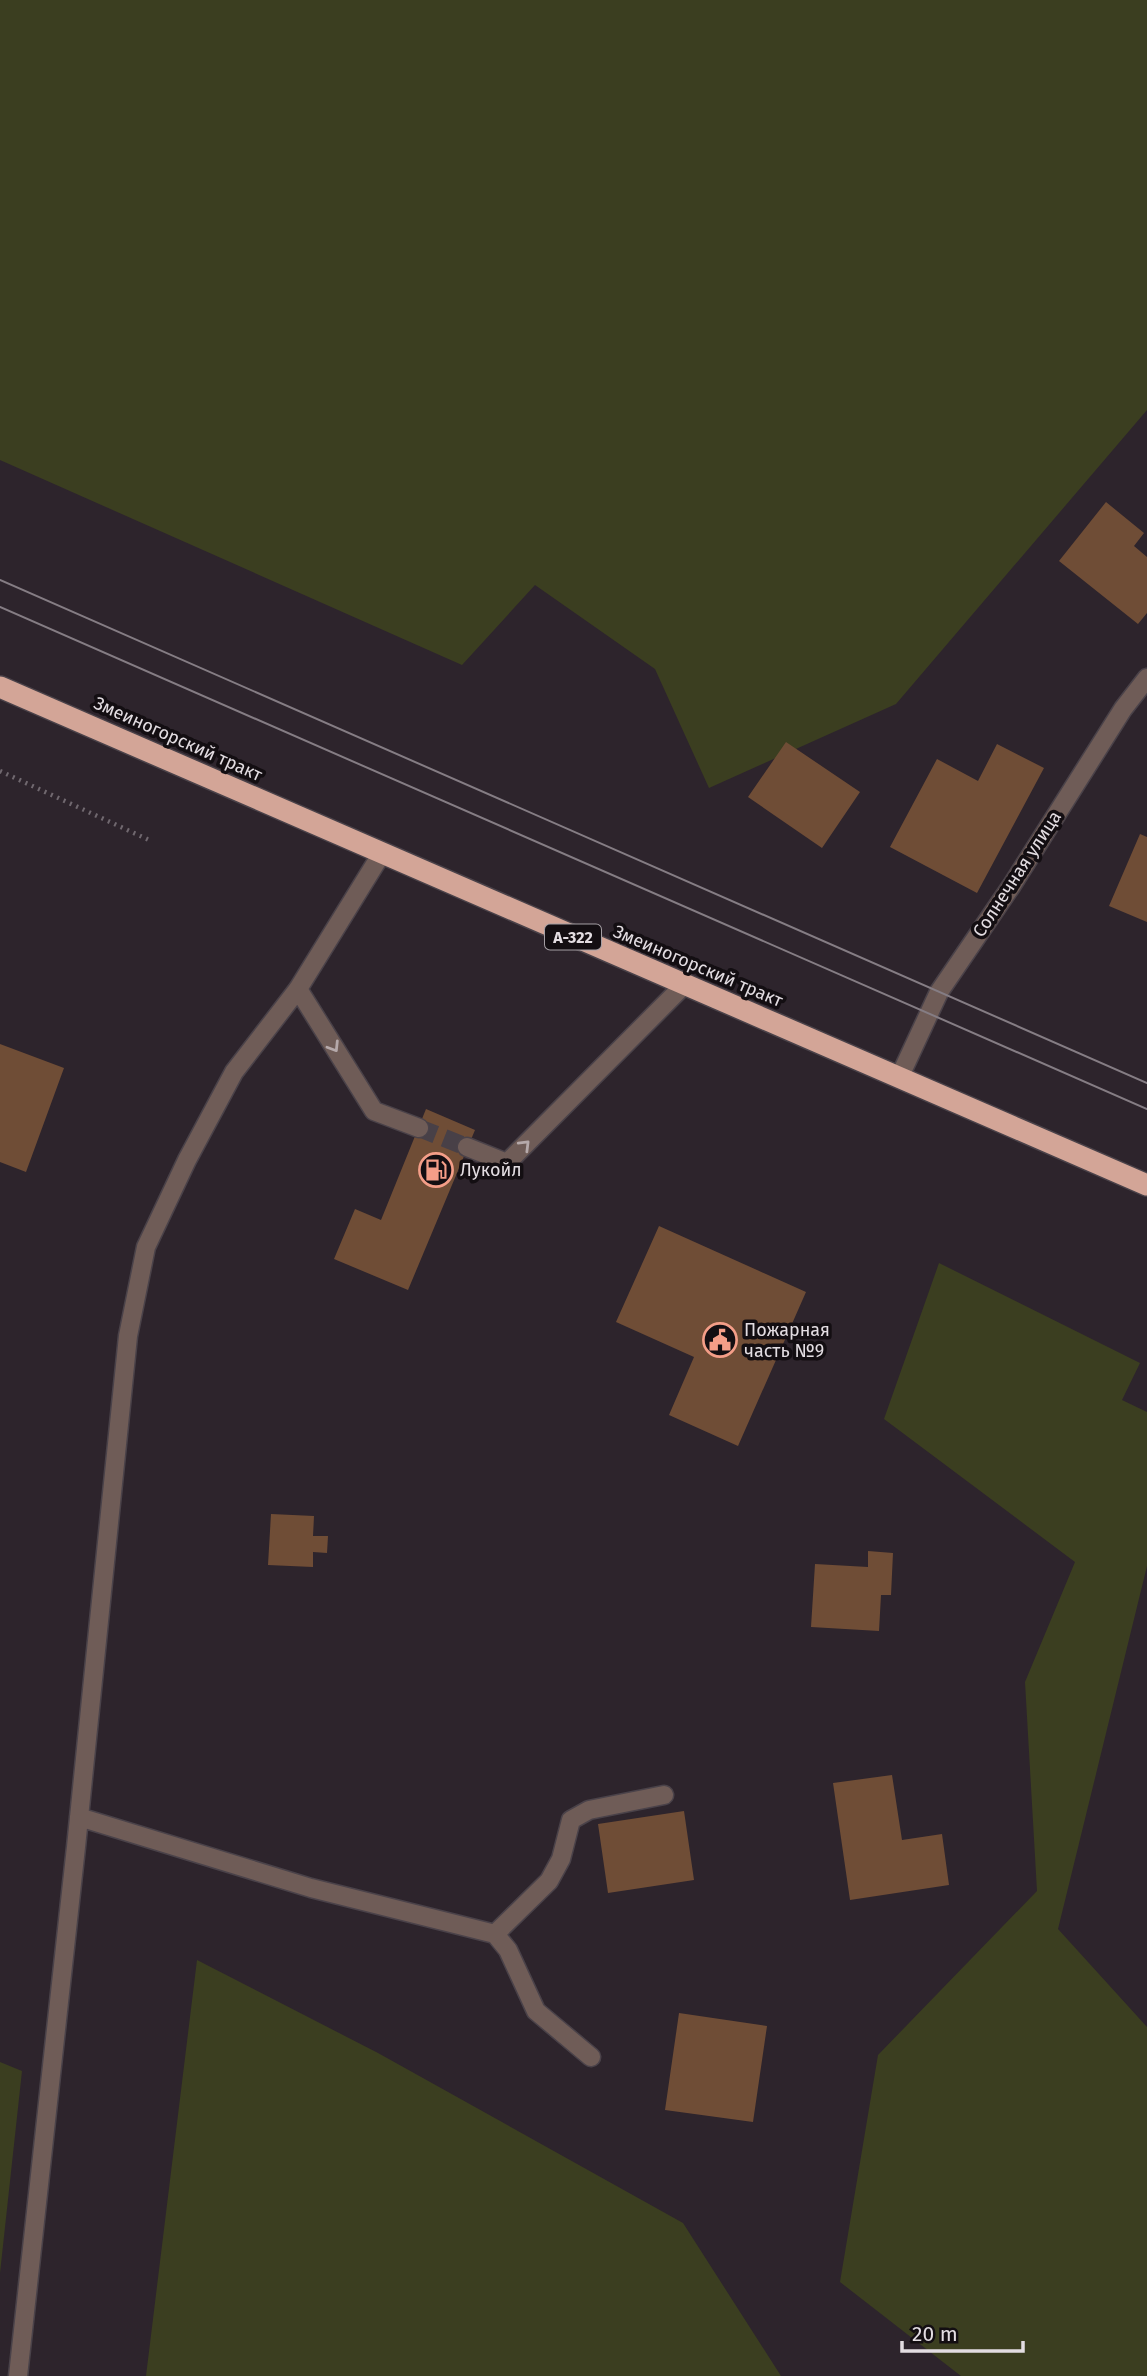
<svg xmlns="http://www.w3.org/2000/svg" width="1147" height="2376" font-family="'Fira Sans',sans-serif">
<rect width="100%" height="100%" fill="#2d242c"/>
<path fill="#3b3e20" d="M 0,0 L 1147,0 L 1147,410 L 896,704 L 709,788 L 655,669 L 535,585 L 462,665 L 0,460 Z
M 939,1263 L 1140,1363 L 1122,1400 L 1147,1412 L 1147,1566 L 1058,1929 L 1147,2027 L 1147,2376 L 961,2376 L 840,2282 L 878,2055 L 1037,1891 L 1025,1682 L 1075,1562 L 884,1419 Z
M 197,1960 L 378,2053 L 683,2223 L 781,2376 L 146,2376 Z
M 0,2062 L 22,2071 L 0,2273 Z"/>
<path fill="#6f4d36" d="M 1106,502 L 1144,533 L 1134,546 L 1147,557 L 1147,613 L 1138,624 L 1059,561 Z
M 786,742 L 860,792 L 822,848 L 748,797 Z
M 997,744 L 1044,768 L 977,893 L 890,847 L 937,759 L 978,781 Z
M 1140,834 L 1147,837 L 1147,922 L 1109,906 Z
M 0,1044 L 64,1068 L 26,1172 L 0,1162 Z
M 426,1109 L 475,1130 L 408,1290 L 334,1259 L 355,1209 L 381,1220 Z
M 659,1226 L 806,1292 L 738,1446 L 669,1415 L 694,1357 L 616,1322 Z
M 271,1514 L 314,1516 L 313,1536 L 328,1536 L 327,1553 L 313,1552 L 313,1567 L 268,1565 Z
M 868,1551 L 893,1553 L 891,1595 L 881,1595 L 879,1631 L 811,1627 L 815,1564 L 868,1567 Z
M 892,1775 L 902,1840 L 942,1834 L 949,1885 L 850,1900 L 833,1783 Z
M 684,1811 L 694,1880 L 608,1893 L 598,1824 Z
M 679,2013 L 767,2026 L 753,2122 L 665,2110 Z"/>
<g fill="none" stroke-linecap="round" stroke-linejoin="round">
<path stroke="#484047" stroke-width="18" stroke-dasharray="18 9" stroke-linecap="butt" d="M 419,1128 L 467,1147"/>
<g stroke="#4a4249" stroke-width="21">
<path id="minor" d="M 298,989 L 374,1111 L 419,1128
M 900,1076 L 939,992 L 1012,885 L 1123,709 L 1147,678
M 467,1147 L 507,1163 L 684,985
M 79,1817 L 311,1888 L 495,1934 L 508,1950 L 536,2011 L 591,2057
M 495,1934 L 549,1881 L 561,1859 L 571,1820 L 589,1810 L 664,1795
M 18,2376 L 76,1847 L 128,1336 L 146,1247 L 187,1160 L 234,1072 L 298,989 L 382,853"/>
</g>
<g stroke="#4a4249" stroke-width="24">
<path id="highway" d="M 0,687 L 1147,1185"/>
</g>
<path stroke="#70686f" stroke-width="4.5" stroke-dasharray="2 5" stroke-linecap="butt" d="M 0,771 L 149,840"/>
<use href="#minor" stroke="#6f5c57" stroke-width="18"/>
<use href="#highway" stroke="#d3a597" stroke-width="21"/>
<path stroke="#857d84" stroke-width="2" d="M 0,580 L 1147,1083
M 0,607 L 1147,1109"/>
</g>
<defs><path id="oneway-chevron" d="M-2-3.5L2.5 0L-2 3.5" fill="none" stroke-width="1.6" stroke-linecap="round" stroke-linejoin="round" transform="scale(1.75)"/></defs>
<g stroke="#b5a9aa">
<use href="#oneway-chevron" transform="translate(334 1047) rotate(58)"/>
<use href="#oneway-chevron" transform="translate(525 1145) rotate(-45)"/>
</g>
<defs>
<g id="fuel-ring" transform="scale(1.75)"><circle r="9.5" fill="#130e12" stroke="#f49e88" stroke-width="1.5"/><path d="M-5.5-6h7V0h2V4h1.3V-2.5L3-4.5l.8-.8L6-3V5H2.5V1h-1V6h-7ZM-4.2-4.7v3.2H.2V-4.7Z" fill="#f49e88"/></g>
<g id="civic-ring" transform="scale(1.75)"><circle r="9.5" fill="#130e12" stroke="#f49e88" stroke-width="1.5"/><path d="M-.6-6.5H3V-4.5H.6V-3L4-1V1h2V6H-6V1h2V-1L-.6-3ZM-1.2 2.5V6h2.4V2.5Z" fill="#f49e88"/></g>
</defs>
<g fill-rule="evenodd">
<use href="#fuel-ring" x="436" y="1170"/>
<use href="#civic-ring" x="720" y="1340"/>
</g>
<g text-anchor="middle" stroke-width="7" stroke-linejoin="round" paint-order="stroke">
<rect fill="#130e12" stroke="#a59fa4" stroke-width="2" x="545" y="924.5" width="56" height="25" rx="5"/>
<g font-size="16" font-weight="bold" fill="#e3dde2">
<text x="573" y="943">А-322</text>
</g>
<g font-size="18" fill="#e3dde2" stroke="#130e12">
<text transform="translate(178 739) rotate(24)" y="6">Змеиногорский тракт</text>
<text transform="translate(1017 874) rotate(-57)" y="6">Солнечная улица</text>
<text transform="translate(698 966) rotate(23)" y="6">Змеиногорский тракт</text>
</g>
<g font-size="18" fill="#e3dde2" stroke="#130e12" text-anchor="start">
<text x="460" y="1176">Лукойл</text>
<text x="744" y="1336">Пожарная<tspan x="744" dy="21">часть №9</tspan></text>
</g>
</g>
<path d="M902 2341v10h121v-10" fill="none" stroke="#e3dde2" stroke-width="3.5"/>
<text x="912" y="2341" font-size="21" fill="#e3dde2" stroke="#130e12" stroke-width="5" paint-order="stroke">20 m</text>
</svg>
